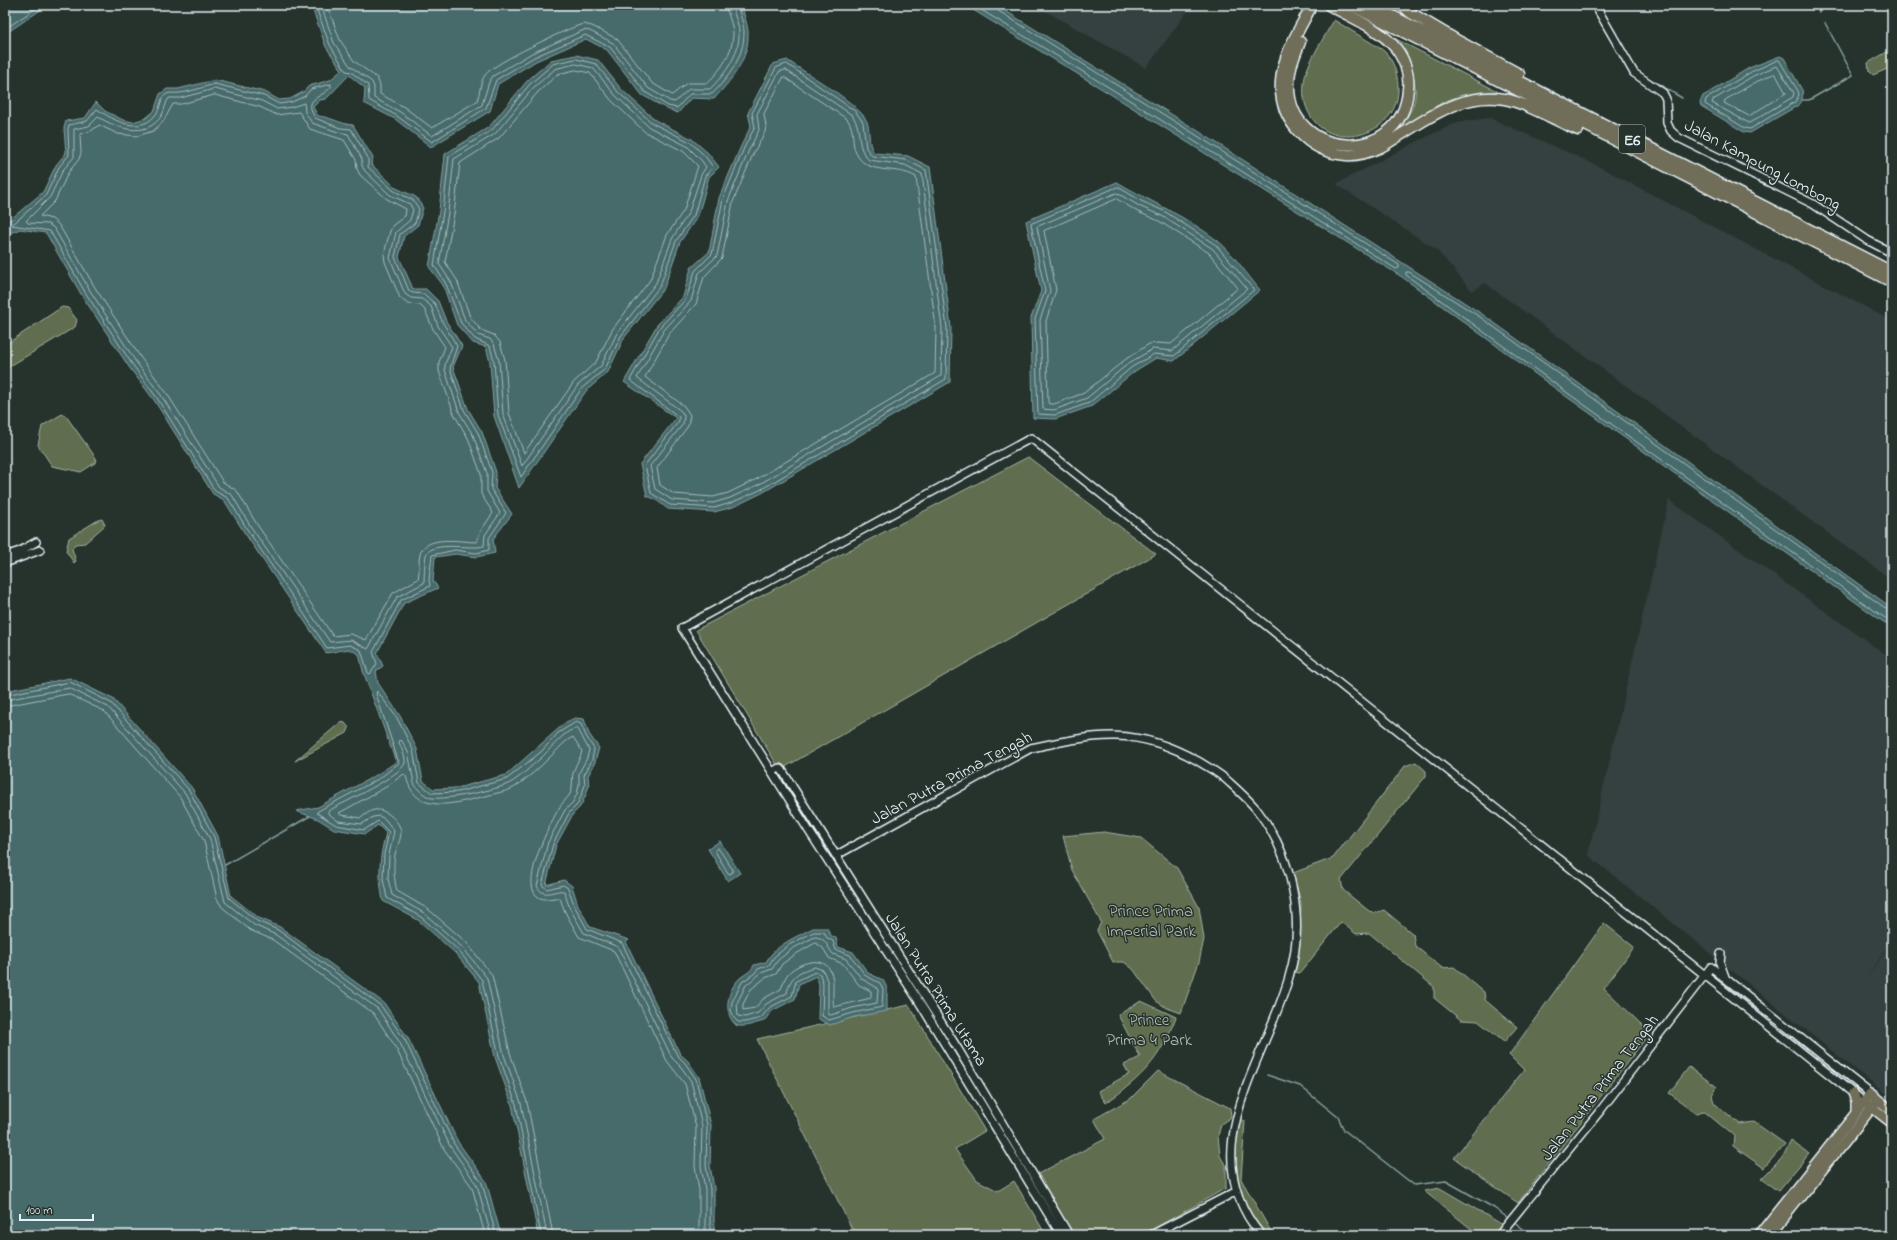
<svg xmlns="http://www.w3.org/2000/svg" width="1897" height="1240" font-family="'Indie Flower',sans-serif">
<rect width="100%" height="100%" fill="#26332d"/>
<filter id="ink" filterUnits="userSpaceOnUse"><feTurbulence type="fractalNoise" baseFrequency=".025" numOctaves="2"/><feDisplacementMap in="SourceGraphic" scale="8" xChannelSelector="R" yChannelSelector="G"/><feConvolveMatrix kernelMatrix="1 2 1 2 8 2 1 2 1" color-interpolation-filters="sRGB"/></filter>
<g filter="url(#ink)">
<path fill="#344140" d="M 1035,5 L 1192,5 L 1146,68 Z
M 1490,118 L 1596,165 L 1892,321 L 1892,580 L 1485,283 L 1472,291 L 1437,250 L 1336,184 L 1420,140 L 1458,122 Z
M 1669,500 L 1892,659 L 1892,940 L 1861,986 L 1892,942 L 1892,1099 L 1588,855 Z"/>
<path fill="#606e4f" stroke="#a4b0a4" d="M 1334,20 C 1346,27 1358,35 1370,42 C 1374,45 1381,48 1385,52 C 1394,61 1397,73 1398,85 C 1402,139 1320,158 1305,103 C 1303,94 1303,83 1306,73 C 1310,59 1326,34 1334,20 Z
M 1392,37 L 1497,91 L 1462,95 L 1443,102 L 1393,134 C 1397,129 1403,123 1407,117 C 1427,89 1407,61 1392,37 Z
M 1892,49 L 1892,67 L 1873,75 L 1869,71 L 1868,63 Z
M 62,307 L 68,308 L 77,320 L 75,327 L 5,369 L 5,345 Z
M 62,414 L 66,416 L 96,458 L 95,463 L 81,472 L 52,466 L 38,445 L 42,426 Z
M 1028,457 L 1156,554 L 780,770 L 696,630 Z
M 102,519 L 105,525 L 85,543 L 75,544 L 72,549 L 76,561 L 74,563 L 66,551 L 69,538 L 98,520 Z
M 341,722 L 345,723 L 349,728 L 347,733 L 295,761 Z
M 1416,762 L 1426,771 L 1426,776 L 1341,880 L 1343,890 L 1369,911 L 1375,913 L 1384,910 L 1413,934 L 1415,946 L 1442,968 L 1454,967 L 1484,992 L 1485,1000 L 1517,1027 L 1504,1042 L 1478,1021 L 1461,1020 L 1434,998 L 1434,987 L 1369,933 L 1356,934 L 1341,922 L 1300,973 L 1294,972 L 1300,935 L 1301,903 L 1293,873 L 1333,858 L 1405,766 Z
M 1104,832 L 1141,838 L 1177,868 L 1199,907 L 1204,939 L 1199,962 L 1181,1013 L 1167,1008 L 1156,1001 L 1133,969 L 1124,962 L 1113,962 L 1097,931 L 1101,922 L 1072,870 L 1063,836 Z
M 1604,923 L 1634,947 L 1604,988 L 1650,1033 L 1518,1203 L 1454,1158 L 1524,1070 L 1509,1055 Z
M 1141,1001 L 1176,1017 C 1159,1061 1143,1076 1106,1103 L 1098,1091 L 1129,1074 L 1124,1065 L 1140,1057 L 1118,1015 Z
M 909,1005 L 985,1131 L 955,1149 L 977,1180 L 998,1191 L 1014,1181 L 1046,1235 L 855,1235 L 757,1039 Z
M 1689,1067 L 1717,1087 L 1712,1095 L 1714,1103 L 1740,1124 L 1754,1122 L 1785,1144 L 1764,1168 L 1733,1146 L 1734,1136 L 1705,1112 L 1696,1113 L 1669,1093 Z
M 1158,1071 L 1230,1108 L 1231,1117 L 1221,1124 L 1218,1136 L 1220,1156 L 1226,1166 L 1226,1188 L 1143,1235 L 1072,1235 L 1034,1176 L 1105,1139 L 1094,1119 L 1130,1099 Z
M 1238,1119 L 1245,1121 L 1241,1179 L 1273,1235 L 1264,1235 L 1245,1206 L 1234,1169 Z
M 1791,1141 L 1809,1154 L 1778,1191 L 1761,1179 L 1782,1158 Z
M 1440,1188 L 1503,1225 L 1494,1235 L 1479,1235 L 1424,1191 Z"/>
<path fill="#476b6a" stroke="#87a1a3" d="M 5,5 L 48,5 L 5,34 Z
M 311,5 L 740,5 L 742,7 C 744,15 747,23 748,31 C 750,59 731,80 714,99 L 691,98 L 678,113 L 667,109 L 642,95 L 607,50 L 586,39 L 536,61 L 498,84 L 490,111 L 431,147 L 395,119 L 364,103 L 365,88 L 349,75 L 326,99 L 320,100 L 313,107 L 318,116 C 331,117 340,124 353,125 L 373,158 L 371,164 L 396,188 L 416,197 L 423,208 L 418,225 L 404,236 L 399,257 L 413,289 L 426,289 L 438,301 L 446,321 L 462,346 L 453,367 L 468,409 L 482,432 L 496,472 L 495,488 L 512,514 L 493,539 L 495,553 L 476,557 L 456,554 L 435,557 L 433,581 L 438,588 L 404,603 L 377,653 L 383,666 L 376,671 L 378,683 L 400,716 L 417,749 L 423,781 L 433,789 L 457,788 L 506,775 L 566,722 L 575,718 L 584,719 L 589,734 L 599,748 L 595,762 L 588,776 L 589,786 L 585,797 L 580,807 L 573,814 L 556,845 L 546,885 L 564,880 L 572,886 L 578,905 L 590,927 L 629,940 L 626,942 L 680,1054 L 688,1061 L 699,1077 L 711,1125 L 710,1166 L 714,1188 L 714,1235 L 538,1235 L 512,1105 L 495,1057 L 479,982 L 455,953 L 418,920 L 383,901 C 378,875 379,858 386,833 L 378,825 L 365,834 L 334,829 L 318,819 L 296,811 L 318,807 L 378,774 L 396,762 L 363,671 L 359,654 L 349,649 L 326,653 L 244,532 L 224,500 L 213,494 L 154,400 L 129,367 L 81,294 L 46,233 L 20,229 L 5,235 L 5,224 L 43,192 L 56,165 L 66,153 L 64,128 L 66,121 L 85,118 L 96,102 L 105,111 L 123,120 L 133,122 L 146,118 L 154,111 L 160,94 L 167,89 L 178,89 L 215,80 L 265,92 L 279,100 L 290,99 L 303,92 L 309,86 L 330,80 L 342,70 L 326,47 Z
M 965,5 L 996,5 L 1195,129 L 1482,314 L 1892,608 L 1892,628 L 1567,397 L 1402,277 L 1120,100 Z
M 576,55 L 598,60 L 621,89 L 655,120 L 692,139 L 708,153 L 719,167 L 709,177 L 698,216 L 680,242 L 664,288 L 624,338 L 608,372 L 586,391 L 519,488 L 494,416 L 490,362 L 486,347 L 473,343 L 457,325 L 443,285 L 429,267 L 439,211 L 445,154 L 489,127 L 527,81 L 551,60 Z
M 1780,56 L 1784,58 L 1802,90 C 1804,96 1802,101 1797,106 L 1750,133 L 1744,132 L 1701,106 L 1700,102 L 1703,96 L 1749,68 Z
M 787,60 C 807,74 852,99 865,118 C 872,128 866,142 874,153 L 908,156 L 930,167 L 951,327 L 950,382 L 762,493 L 733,507 L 714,512 L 668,509 L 655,499 L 647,496 L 640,464 L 676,418 L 624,382 L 657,325 L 683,297 L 691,268 L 709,252 L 719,198 L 741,146 L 751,126 L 748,113 L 773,64 Z
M 1117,182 C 1151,202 1187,217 1218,241 C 1231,251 1249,277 1260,290 L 1174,361 L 1156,358 L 1135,371 L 1092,406 L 1055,419 L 1033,418 L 1031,318 L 1041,291 L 1026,221 Z
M 70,678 L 113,699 L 192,788 L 218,836 L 231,896 L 259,918 L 280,927 L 384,1003 L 408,1038 L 458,1142 L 486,1181 L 501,1235 L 5,1235 L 5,691 Z
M 720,841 L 740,873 L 728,881 L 708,849 Z
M 813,928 L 827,928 L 830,935 L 836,938 L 838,947 L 853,952 L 868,973 L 883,980 L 887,988 L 887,1011 L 854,1017 L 830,1025 L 818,1019 L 819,984 L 816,976 L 799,984 L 795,999 L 772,1011 L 764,1021 L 746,1026 L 737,1026 C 722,1014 727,990 740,978 C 746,973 751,972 754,965 L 766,962 C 775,945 796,937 813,928 Z"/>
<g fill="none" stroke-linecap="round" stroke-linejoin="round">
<path stroke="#a8bbbf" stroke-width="1" d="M 315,5 L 330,45 L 346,71 L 351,72 L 368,85 L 369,100 L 397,116 L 432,142 L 486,108 L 496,80 L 534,57 L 585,35 L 610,47 L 645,92 L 668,106 L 677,108 L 690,94 L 712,94 C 729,77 744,57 744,32 C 744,23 739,14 738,5
M 321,5 L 334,43 L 350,66 L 372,82 L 374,87 L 374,98 L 400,112 L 432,136 L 482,105 L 489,82 L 493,76 L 532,53 L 584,30 L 590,31 L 613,43 L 648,88 L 670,101 L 675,102 L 689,89 L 710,89 C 725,74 740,55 739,32 C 739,23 733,14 732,5
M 327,5 L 340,40 L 354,61 L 377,78 L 380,85 L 380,94 L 404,107 L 432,128 L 477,101 C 480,93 480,82 485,75 C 495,62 566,29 583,24 L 592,26 L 617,39 L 652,83 L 672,95 L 687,83 L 707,83 C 721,70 733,53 733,33 C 733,24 727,14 726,5
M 973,5 L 1123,96 L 1396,269 L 1399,268 L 1399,265 L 1193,133 L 997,10 L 995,5
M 5,29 L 41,5
M 576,59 L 596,64 L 618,92 L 652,123 L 690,142 L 705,156 L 713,167 L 705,176 L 694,215 L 676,241 L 660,286 L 621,336 L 605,369 L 582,388 L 521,477 L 498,415 L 494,361 L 490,346 L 475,339 L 461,323 L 446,284 L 434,265 L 443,212 L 449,156 L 492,130 L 530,84 L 553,64 Z
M 1779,60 L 1798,91 L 1799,95 L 1795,102 L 1750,129 L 1745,128 L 1705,104 L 1706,99 L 1751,72 Z
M 576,64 L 593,68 L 615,95 L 649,127 L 687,146 L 701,160 L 706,167 L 701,175 L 689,212 L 672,239 L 656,283 L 617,333 L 601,366 L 578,385 L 522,466 L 503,414 L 499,361 L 494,344 L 490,339 L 478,335 L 465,320 L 451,282 L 439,264 L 448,213 L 454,159 L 495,134 L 533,88 L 555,69 Z
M 787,64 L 855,111 L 863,122 L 866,148 L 872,156 L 906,160 L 926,170 L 947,328 L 946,379 L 760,490 L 731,503 L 714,508 L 670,505 L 651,493 L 645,465 L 679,421 L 679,417 L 630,380 L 660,327 L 686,299 L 695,271 L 712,254 L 723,199 L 744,148 L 755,127 L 752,113 L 776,68 Z
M 1777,66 L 1794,93 L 1793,97 L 1749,123 L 1712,103 L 1713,100 L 1753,76 Z
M 576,70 L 590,73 L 611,100 L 645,132 L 683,151 L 698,166 L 684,210 L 667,235 L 650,280 L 612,330 L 596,362 L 574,382 L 524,453 L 509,413 L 505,360 L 500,342 L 494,335 L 481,330 L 470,317 L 457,280 L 445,262 L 454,214 L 460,163 L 499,138 L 538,92 L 558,74 Z
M 786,70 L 852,115 C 864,132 854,145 869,160 L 905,165 L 922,174 L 942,328 L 941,376 L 758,485 L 730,498 L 713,503 L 672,500 L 655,489 L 650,466 L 683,424 L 684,416 L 681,411 L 637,378 L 664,330 L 691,301 L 699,273 L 717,256 L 728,201 L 749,150 L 759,130 L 757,114 L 779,72 Z
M 1774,74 L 1776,75 L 1786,93 L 1749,116 L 1724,103 L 1725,100 L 1756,82 Z
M 784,77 L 847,119 C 856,130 850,143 857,155 C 869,176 897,165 916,177 L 936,328 L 935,373 L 755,480 L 728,493 L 713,497 L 674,494 L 660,485 L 657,468 L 688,426 L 690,415 L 684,406 L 645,377 L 669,334 L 696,304 L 704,277 L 722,258 L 733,202 L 754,152 L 765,132 L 766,126 L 764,114 Z
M 215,84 L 264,96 L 279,104 L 292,102 L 305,96 L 311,89 L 331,84 L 331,87 C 319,100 303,97 315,118 L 340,128 L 351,129 L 368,158 L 368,167 L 394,191 L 413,200 L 419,209 L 415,223 L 400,234 L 395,257 L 409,291 L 413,293 L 424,294 L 435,304 L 443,323 L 457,346 L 450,368 L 464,410 L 478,433 L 492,472 L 491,489 L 506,513 L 489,538 L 489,550 L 476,553 L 455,550 L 432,555 L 429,580 L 430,586 L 401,600 L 373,652 L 377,664 L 370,674 L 368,673 L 361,650 L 350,645 L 327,648 L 247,529 L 228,498 L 215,491 L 157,398 L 132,364 L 85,292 L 50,231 L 12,225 L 46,195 L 59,167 L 69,155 L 68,129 L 69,125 L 87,121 L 97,109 C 114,121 141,136 157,113 C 161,107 160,97 167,94 C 170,92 175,94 179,93 C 191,92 203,87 215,84 Z
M 215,89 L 262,101 L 277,109 L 292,107 L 304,103 L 305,112 L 312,123 L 338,132 L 348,134 L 362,159 L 362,166 L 365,171 L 390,195 L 410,204 L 413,210 L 410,220 L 396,232 L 390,258 L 405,294 L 411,298 L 422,299 L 431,306 L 438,326 L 452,347 L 445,364 L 445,370 L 459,412 L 473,435 L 487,473 L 487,491 L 500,513 L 485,535 L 484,546 C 471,550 432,540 426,555 C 425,559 424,577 424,583 L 397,597 L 368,649 L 351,640 L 330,642 L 251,527 L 232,495 L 219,487 L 161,395 L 136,362 L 89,289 L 54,228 L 48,224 L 28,223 L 26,221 L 50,197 L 63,170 L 74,157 L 74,129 L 89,126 L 98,117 C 117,128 146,140 162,115 C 165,110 165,103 169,98 L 180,98 Z
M 215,95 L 260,107 L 277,115 L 299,112 L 310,129 L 344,140 L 356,160 L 357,169 L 360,175 L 387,199 L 406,209 L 405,216 L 393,225 L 390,231 L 384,254 L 385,262 L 400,298 L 408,304 L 420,305 L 425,310 L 433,329 L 445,347 L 439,362 L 439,371 L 454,414 L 468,438 L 481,474 L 481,494 L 493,513 L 480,532 L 477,542 C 462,542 426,534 420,554 C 418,562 420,571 418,579 L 393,593 L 366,640 L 351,634 L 333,636 L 256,523 L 237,491 L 223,482 L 166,392 L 141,358 L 94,286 L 59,225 L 52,219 L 40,216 L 55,201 L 68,173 L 79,159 L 81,153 L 80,134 L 91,131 L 99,125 L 118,134 L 137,136 L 153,131 L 163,122 L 173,104 L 181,104 Z
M 1118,187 L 1143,202 L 1164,211 L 1216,245 L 1254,290 L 1174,356 L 1154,354 L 1132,367 L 1089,403 L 1055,415 L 1038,414 L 1035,319 L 1045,291 L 1031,224 Z
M 1117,193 L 1141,207 L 1162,216 L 1213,249 L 1247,289 L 1172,351 L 1153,349 L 1129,363 L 1087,398 L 1054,410 L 1043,409 L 1040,320 L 1050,291 L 1037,227 Z
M 1117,199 L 1138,212 L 1159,221 L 1209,253 L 1238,288 L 1171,344 L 1157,343 L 1149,344 L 1126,359 L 1084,393 L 1054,404 L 1049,404 L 1048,402 L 1046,321 L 1056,290 L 1044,231 Z
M 1892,611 L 1888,610 L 1480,317 L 1409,272 L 1406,272 L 1406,275 L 1569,394 L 1892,623
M 5,695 L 70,682 L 111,703 L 189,790 L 214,837 L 229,898 L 257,921 L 278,930 L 381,1006 L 405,1040 L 454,1144 L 482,1183 L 496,1235
M 5,700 L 69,688 L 108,707 L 185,793 L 210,839 L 225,902 L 254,925 L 276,935 L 378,1009 L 400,1043 L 450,1146 L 477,1185 L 491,1235
M 5,706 L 68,694 L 104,711 L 180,797 L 204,841 L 217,899 L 222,907 L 250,930 L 273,940 L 373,1013 L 395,1046 L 444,1149 L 472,1187 L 485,1235
M 718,848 L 733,870 L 731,874 L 728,873 L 715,851 Z
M 814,932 L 824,932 L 827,938 L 833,941 L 836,950 L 850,955 L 866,976 L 880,983 L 883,989 L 882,1007 L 853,1013 L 829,1020 L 822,1016 L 823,984 L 820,974 L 815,972 L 796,981 L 792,996 L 769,1008 L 761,1018 L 745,1022 L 738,1022 L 734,1018 L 731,1010 L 732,1002 L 742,982 L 755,973 L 758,969 L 769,965 L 774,957 L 789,945 Z
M 815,937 C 826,937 827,947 833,954 L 846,959 L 862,979 L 876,987 L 878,990 L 877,1003 L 852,1008 L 831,1015 L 828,1014 L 828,983 L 823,970 L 815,967 C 799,971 790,976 787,993 L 766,1004 L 758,1013 L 745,1017 L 738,1016 L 737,1003 L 746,985 L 761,973 L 772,969 L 778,960 L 792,949 Z
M 816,943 L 823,948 L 829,958 L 843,964 L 859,985 L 871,991 L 871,998 L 834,1007 C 831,995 836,982 830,970 C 822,954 795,964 787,975 C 784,979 783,984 781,989 L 763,999 L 755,1008 L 743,1010 L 743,1004 L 751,989 L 765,978 L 776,974 L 782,964 L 796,954 Z
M 541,1235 L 516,1104 L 499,1056 L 482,980 L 458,950 L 421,917 L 387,898 L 383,879 L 384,854 L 389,832 L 378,821 L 364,830 L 336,825 L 317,813 L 318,811 L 380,778 L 399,763 L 376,694 L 377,691 L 397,718 L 413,750 L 419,783 L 432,793 L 458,792 L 507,779 L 542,751 L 558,733 L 576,722 L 581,724 L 586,736 L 594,749 L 592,760 L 584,775 L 585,785 L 581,796 L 577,805 L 569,813 L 553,844 L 542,885 L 547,889 L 563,885 L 568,888 L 575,907 L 587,929 L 622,943 L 677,1055 L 685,1063 L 696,1079 L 707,1125 L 706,1166 L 710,1189 L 710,1235
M 547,1235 L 521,1103 L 504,1055 L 487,978 L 462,947 L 424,913 L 392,895 L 388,879 L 389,855 L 394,831 L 385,819 L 379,816 L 373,817 L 362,824 L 338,821 L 328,813 L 328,811 C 341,804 402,775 405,763 C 406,757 401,748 399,742 L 400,740 L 402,741 L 408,752 L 414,783 C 416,789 426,797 432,798 C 447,800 497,790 510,783 C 521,777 531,766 541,758 C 549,751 568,726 578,729 L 589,750 L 587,758 L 579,773 L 579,785 L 577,794 L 573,802 L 565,810 L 548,842 L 537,886 C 544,900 554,889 564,891 L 570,909 L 584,933 L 618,947 L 672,1058 L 681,1067 L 691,1081 L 702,1126 L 701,1166 L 705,1189 L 705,1235
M 553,1235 L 527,1102 L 510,1053 L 492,975 L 466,942 L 428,909 L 397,891 C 394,880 393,865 395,854 C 397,847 401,839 401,832 C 400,821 385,808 374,810 C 369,811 365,815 361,818 L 341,815 L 339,813 L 386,787 L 404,774 L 406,776 C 415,817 456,803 486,796 C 495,793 507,792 515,787 C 527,778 540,768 550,757 C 558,750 564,741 573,737 L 582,751 C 581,758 576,763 574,770 C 571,778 574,786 570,794 C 567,799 562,803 559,808 C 550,824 520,882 537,896 C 544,902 552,897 560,898 L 565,912 L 579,937 L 614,951 L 667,1061 L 685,1084 L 696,1127 L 695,1166 L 699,1190 L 699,1235"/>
<path stroke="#87a1a3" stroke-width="1.5" d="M 1815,5 L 1819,12
M 1638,72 L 1682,98
M 1802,100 L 1809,100 L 1853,75 L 1825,23
M 225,865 L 310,816
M 1267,1075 L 1300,1086 L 1338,1117 L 1344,1130 L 1414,1185 L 1446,1181 L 1494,1208 L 1508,1218
M 1513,1221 L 1531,1235"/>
<g stroke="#e8f1f8" stroke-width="10">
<path id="minor" d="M 1595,5 L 1634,73 L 1663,93 L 1666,99 L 1667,123 L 1671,131 L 1679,138 L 1813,204 L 1867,240 L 1892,253
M 5,556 L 20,551 L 36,542
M 5,563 L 40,550
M 772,772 L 779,768 L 782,770 L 958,1049 L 1069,1235
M 837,855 L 1031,748 C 1097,734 1136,726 1198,761 C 1209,768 1220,773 1230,783 C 1239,791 1249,800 1257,810 C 1293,856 1306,922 1289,977 C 1265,1062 1191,1151 1261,1235
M 1721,954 L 1720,963 L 1725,977
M 1061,1235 L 918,1000 L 809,831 L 682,628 L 1031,438 L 1864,1102
M 1151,1235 L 1237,1191
M 1499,1235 L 1600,1111 L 1711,967 L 1871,1094"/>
</g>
<g stroke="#e8f1f8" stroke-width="12">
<path id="major" d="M 1853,1093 L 1856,1101 L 1856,1113
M 1869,1105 L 1892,1123
M 1759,1235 L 1871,1094 L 1892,1111
M 1770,1235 L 1878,1100"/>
</g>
<g stroke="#e8f1f8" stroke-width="13">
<path id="highway" d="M 1312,5 C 1300,28 1283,54 1281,81 C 1278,119 1308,152 1346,155 C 1359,156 1370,152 1381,147 C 1422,123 1465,85 1516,102 C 1537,109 1557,121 1578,130
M 1351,5 L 1892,282
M 1371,5 L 1892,272
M 1402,5 L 1411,13 L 1460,42 L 1519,74
M 1300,42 C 1295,55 1289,68 1289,83 C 1286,160 1403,168 1408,89 C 1410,74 1404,57 1393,45 C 1376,27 1351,17 1329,5"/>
</g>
<use href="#minor" stroke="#26332d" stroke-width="7"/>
<use href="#major" stroke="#706e59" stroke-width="9"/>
<use href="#highway" stroke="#706e59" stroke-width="10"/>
</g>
</g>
<g text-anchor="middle" stroke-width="3" stroke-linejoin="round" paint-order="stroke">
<rect fill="#26332d" stroke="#aeb8bb" stroke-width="1" x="1619" y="125" width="26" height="28" rx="3"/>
<g font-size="16" font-weight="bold" fill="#e8f1f8">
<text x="1632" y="145">E6</text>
</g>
<g font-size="17" fill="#e8f1f8" stroke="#26332d">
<text transform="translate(1763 164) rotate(28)" y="6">Jalan Kampung Lombong</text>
<text transform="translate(951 777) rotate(-28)" y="6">Jalan Putra Prima Tengah</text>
<text transform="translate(937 989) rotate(58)" y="6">Jalan Putra Prima Utama</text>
<text transform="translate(1599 1087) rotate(-52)" y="6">Jalan Putra Prima Tengah</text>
</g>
<g font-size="17" fill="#b2bdb4" stroke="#26332d">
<text x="1151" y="916">Prince Prima<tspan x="1151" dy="20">Imperial Park</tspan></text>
<text x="1149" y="1025">Prince<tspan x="1149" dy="20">Prima 4 Park</tspan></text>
</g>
</g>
<rect width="1897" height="1240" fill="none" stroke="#26332d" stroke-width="20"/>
<rect x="10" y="10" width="1877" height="1220" fill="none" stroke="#e8f1f8" stroke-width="1.5" filter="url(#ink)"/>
<path d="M20 1214v6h73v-6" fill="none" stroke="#e8f1f8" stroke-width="2"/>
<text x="26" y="1214" font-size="12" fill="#e8f1f8" stroke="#26332d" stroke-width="3" paint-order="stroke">100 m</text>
</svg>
